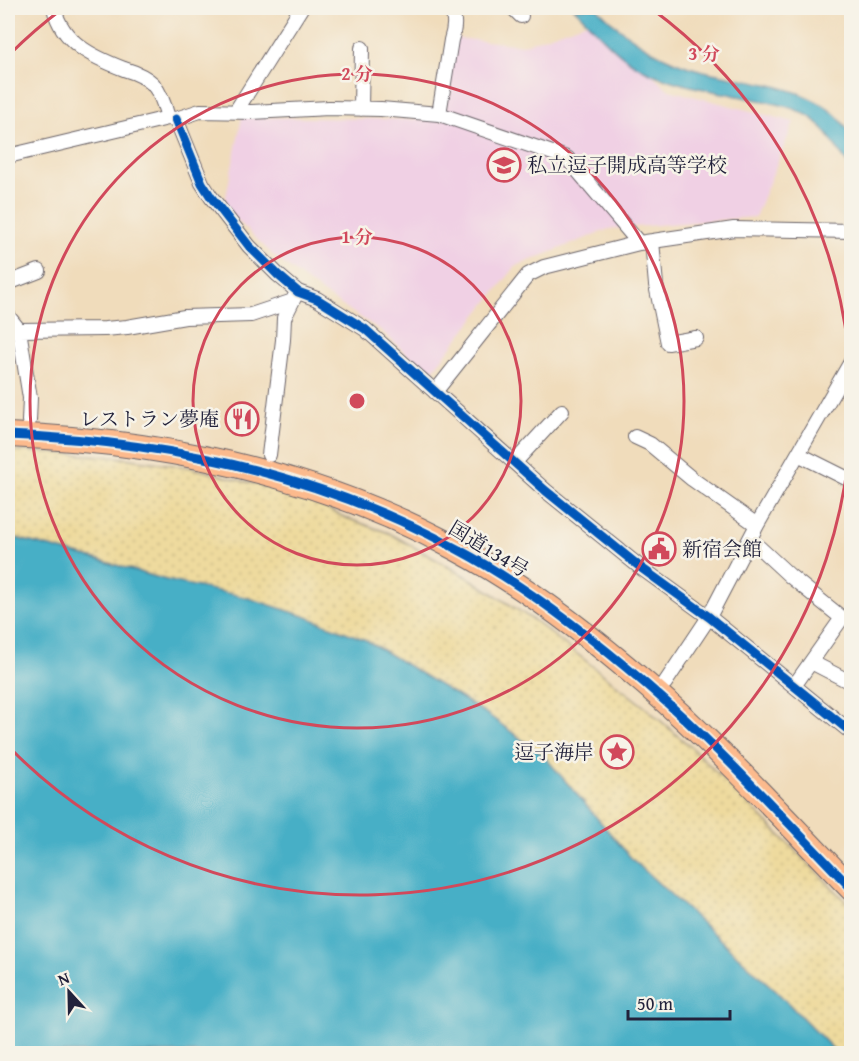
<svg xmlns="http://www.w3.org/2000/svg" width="859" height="1061" font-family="'Gentium Book Plus','Noto Serif JP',serif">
<defs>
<pattern id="sand-dots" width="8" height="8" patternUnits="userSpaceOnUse" patternTransform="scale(1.5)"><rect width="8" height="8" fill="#eeda9e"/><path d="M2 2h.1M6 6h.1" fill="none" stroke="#ccbb89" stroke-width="1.8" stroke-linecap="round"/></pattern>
</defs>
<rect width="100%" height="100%" fill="#f7f3e8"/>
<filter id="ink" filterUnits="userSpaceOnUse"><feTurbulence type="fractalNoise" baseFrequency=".0167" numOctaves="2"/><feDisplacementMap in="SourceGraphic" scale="12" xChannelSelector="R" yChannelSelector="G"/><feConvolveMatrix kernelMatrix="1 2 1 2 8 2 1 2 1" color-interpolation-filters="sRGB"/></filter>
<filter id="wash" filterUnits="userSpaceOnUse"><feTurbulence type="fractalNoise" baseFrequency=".008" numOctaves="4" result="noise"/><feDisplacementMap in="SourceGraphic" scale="24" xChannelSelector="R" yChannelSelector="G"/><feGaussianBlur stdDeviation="1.35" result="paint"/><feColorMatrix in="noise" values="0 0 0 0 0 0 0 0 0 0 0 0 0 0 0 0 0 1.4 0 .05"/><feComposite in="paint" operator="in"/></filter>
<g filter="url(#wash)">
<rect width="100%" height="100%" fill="#f0dcbb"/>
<path fill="#f0d0e4" d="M 593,20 L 669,90 L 794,122 L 755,217 L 609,229 L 516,266 L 429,375 L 382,331 L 324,294 L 276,258 L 224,207 L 242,117 L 442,120 L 455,38 L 523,45 Z"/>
<path fill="url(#sand-dots)" stroke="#887e6c" stroke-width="1.5" d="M 25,451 L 116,457 L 188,467 L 298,495 L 346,518 L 389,533 L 472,580 L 535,621 L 646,708 L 692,748 L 851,906 L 851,1053 L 837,1053 L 777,992 L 632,859 L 544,756 L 487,714 L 366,640 L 99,560 L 8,536 L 8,452 Z"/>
<path fill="#47afc6" stroke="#346880" stroke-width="1.5" d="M 574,8 L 597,8 C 622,34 655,56 689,67 C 738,83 826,82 850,135 C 854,143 852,158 851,167 C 834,149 828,125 803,113 C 783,103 756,100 733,95 C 703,89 663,82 637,66 C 613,52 593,27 574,8 Z
M 8,536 L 99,560 L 166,580 L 245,597 L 304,616 L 366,640 L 487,714 L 544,756 L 632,859 L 777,992 L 837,1053 L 8,1053 Z"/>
</g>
<g filter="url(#ink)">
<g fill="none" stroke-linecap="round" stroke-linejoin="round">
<g stroke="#6a6368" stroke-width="16">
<path id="street" d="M 54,8 C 62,43 93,57 124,69 C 134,72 146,77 153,84 C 161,94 165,106 168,118
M 513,8 L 521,16
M 361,109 L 362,48
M 236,111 L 301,8
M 439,114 L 567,158 L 639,243
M 176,119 L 202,183 L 211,197 L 249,246 L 278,275 L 298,292 L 317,299 L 365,329 L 546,491 L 640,567 L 709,617 L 852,733
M 8,156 L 168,118 L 176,119 L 200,111 L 252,112 L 329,108 L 381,109 L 439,114 L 451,40 C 455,28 455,20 452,8
M 652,241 L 656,285 L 668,343 L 696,338
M 8,283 L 39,271
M 8,316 L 19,330 L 30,398 L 29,421
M 19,330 L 105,329 L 127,327 L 185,317 L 251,315 L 290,302
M 435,392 L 528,275 L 544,267 L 639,243 L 734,229 L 852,231
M 635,437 L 650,444 L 692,479 L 757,525
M 798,454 L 852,481
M 269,455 L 283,340 L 284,318 L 295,296
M 515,462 L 562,411
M 750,539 L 790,576 L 842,618 L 794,686
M 811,662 L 852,683
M 665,683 L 709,617 L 757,525 L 852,360"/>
</g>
<g stroke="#6a6368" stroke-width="26">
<path id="highway" d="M 8,435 C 164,441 318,473 457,549 C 525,585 589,635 647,685 C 720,748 785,820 852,889"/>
</g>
<use href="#street" stroke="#fff" stroke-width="14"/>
<use href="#highway" stroke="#fcba8d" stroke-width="24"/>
<g stroke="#f7f3e8" stroke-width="13">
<path id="cycleway" d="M 176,119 L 202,183 L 211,197 L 249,246 L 278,275 L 298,292 L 317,299 L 365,329 L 546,491 L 640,567 L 709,617 L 852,733
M 8,435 C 164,441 318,473 457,549 C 525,585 589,635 647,685 C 720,748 785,820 852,889"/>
</g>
<use href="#cycleway" stroke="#0057b8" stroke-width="9"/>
</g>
</g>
<g fill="none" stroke="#d1495b" stroke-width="3">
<circle cx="357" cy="401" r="164"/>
<circle cx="357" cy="401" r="327"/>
<path d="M10 54A491 491 0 0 1 62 9M652 9A491 491 0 1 1 10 748"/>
</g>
<defs>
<g id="school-ring" transform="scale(1.725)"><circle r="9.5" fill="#f7f3e8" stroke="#d1495b" stroke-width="1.5"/><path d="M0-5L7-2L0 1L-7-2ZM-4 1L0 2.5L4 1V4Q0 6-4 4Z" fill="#d1495b"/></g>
<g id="restaurant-ring" transform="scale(1.725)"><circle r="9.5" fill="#f7f3e8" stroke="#d1495b" stroke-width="1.5"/><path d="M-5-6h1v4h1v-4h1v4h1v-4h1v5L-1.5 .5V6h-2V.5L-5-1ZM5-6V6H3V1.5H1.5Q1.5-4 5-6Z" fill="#d1495b"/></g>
<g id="civic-ring" transform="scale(1.725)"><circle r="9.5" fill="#f7f3e8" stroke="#d1495b" stroke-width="1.5"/><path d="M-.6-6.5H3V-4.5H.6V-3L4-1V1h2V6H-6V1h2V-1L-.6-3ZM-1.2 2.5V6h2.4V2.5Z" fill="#d1495b"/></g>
<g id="sight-ring" transform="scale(1.725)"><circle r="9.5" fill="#f7f3e8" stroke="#d1495b" stroke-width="1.5"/><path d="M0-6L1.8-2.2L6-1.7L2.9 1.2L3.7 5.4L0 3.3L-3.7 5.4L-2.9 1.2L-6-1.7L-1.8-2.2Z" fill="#d1495b"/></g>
</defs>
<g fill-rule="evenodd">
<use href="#school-ring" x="504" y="165"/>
<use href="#restaurant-ring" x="242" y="419"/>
<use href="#civic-ring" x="659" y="549"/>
<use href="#sight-ring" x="617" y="752"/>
</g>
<g text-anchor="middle" stroke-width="5" stroke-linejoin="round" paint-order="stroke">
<g font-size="20" fill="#22223b" stroke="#f7f3e8" text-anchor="start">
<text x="527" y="172">私立逗子開成高等学校</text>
<text x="219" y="426" text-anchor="end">レストラン夢庵</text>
<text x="682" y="556">新宿会館</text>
<text x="594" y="759" text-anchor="end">逗子海岸</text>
</g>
<g font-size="20" fill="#22223b" stroke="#f7f3e8">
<text transform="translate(489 549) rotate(31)" y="7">国道134号</text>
</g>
</g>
<circle cx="357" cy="401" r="9" fill="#d1495b" stroke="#f7f3e8" stroke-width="3"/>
<g font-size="18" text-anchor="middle" font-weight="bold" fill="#d1495b" stroke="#f7f3e8" stroke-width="5" stroke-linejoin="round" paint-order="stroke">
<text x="704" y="60">3 分</text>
<text x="357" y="80">2 分</text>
<text x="357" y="243">1 分</text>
</g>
<rect width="859" height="1061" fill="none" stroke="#f7f3e8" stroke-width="30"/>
<g transform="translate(69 992) rotate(338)" stroke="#f7f3e8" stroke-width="4.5" paint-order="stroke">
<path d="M0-4.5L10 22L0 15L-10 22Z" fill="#22223b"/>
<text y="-9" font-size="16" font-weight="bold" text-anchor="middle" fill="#22223b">N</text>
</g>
<path d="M628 1010v9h102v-9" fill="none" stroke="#22223b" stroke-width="3"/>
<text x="637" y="1010" font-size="18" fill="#22223b" stroke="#f7f3e8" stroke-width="4.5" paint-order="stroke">50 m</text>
</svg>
